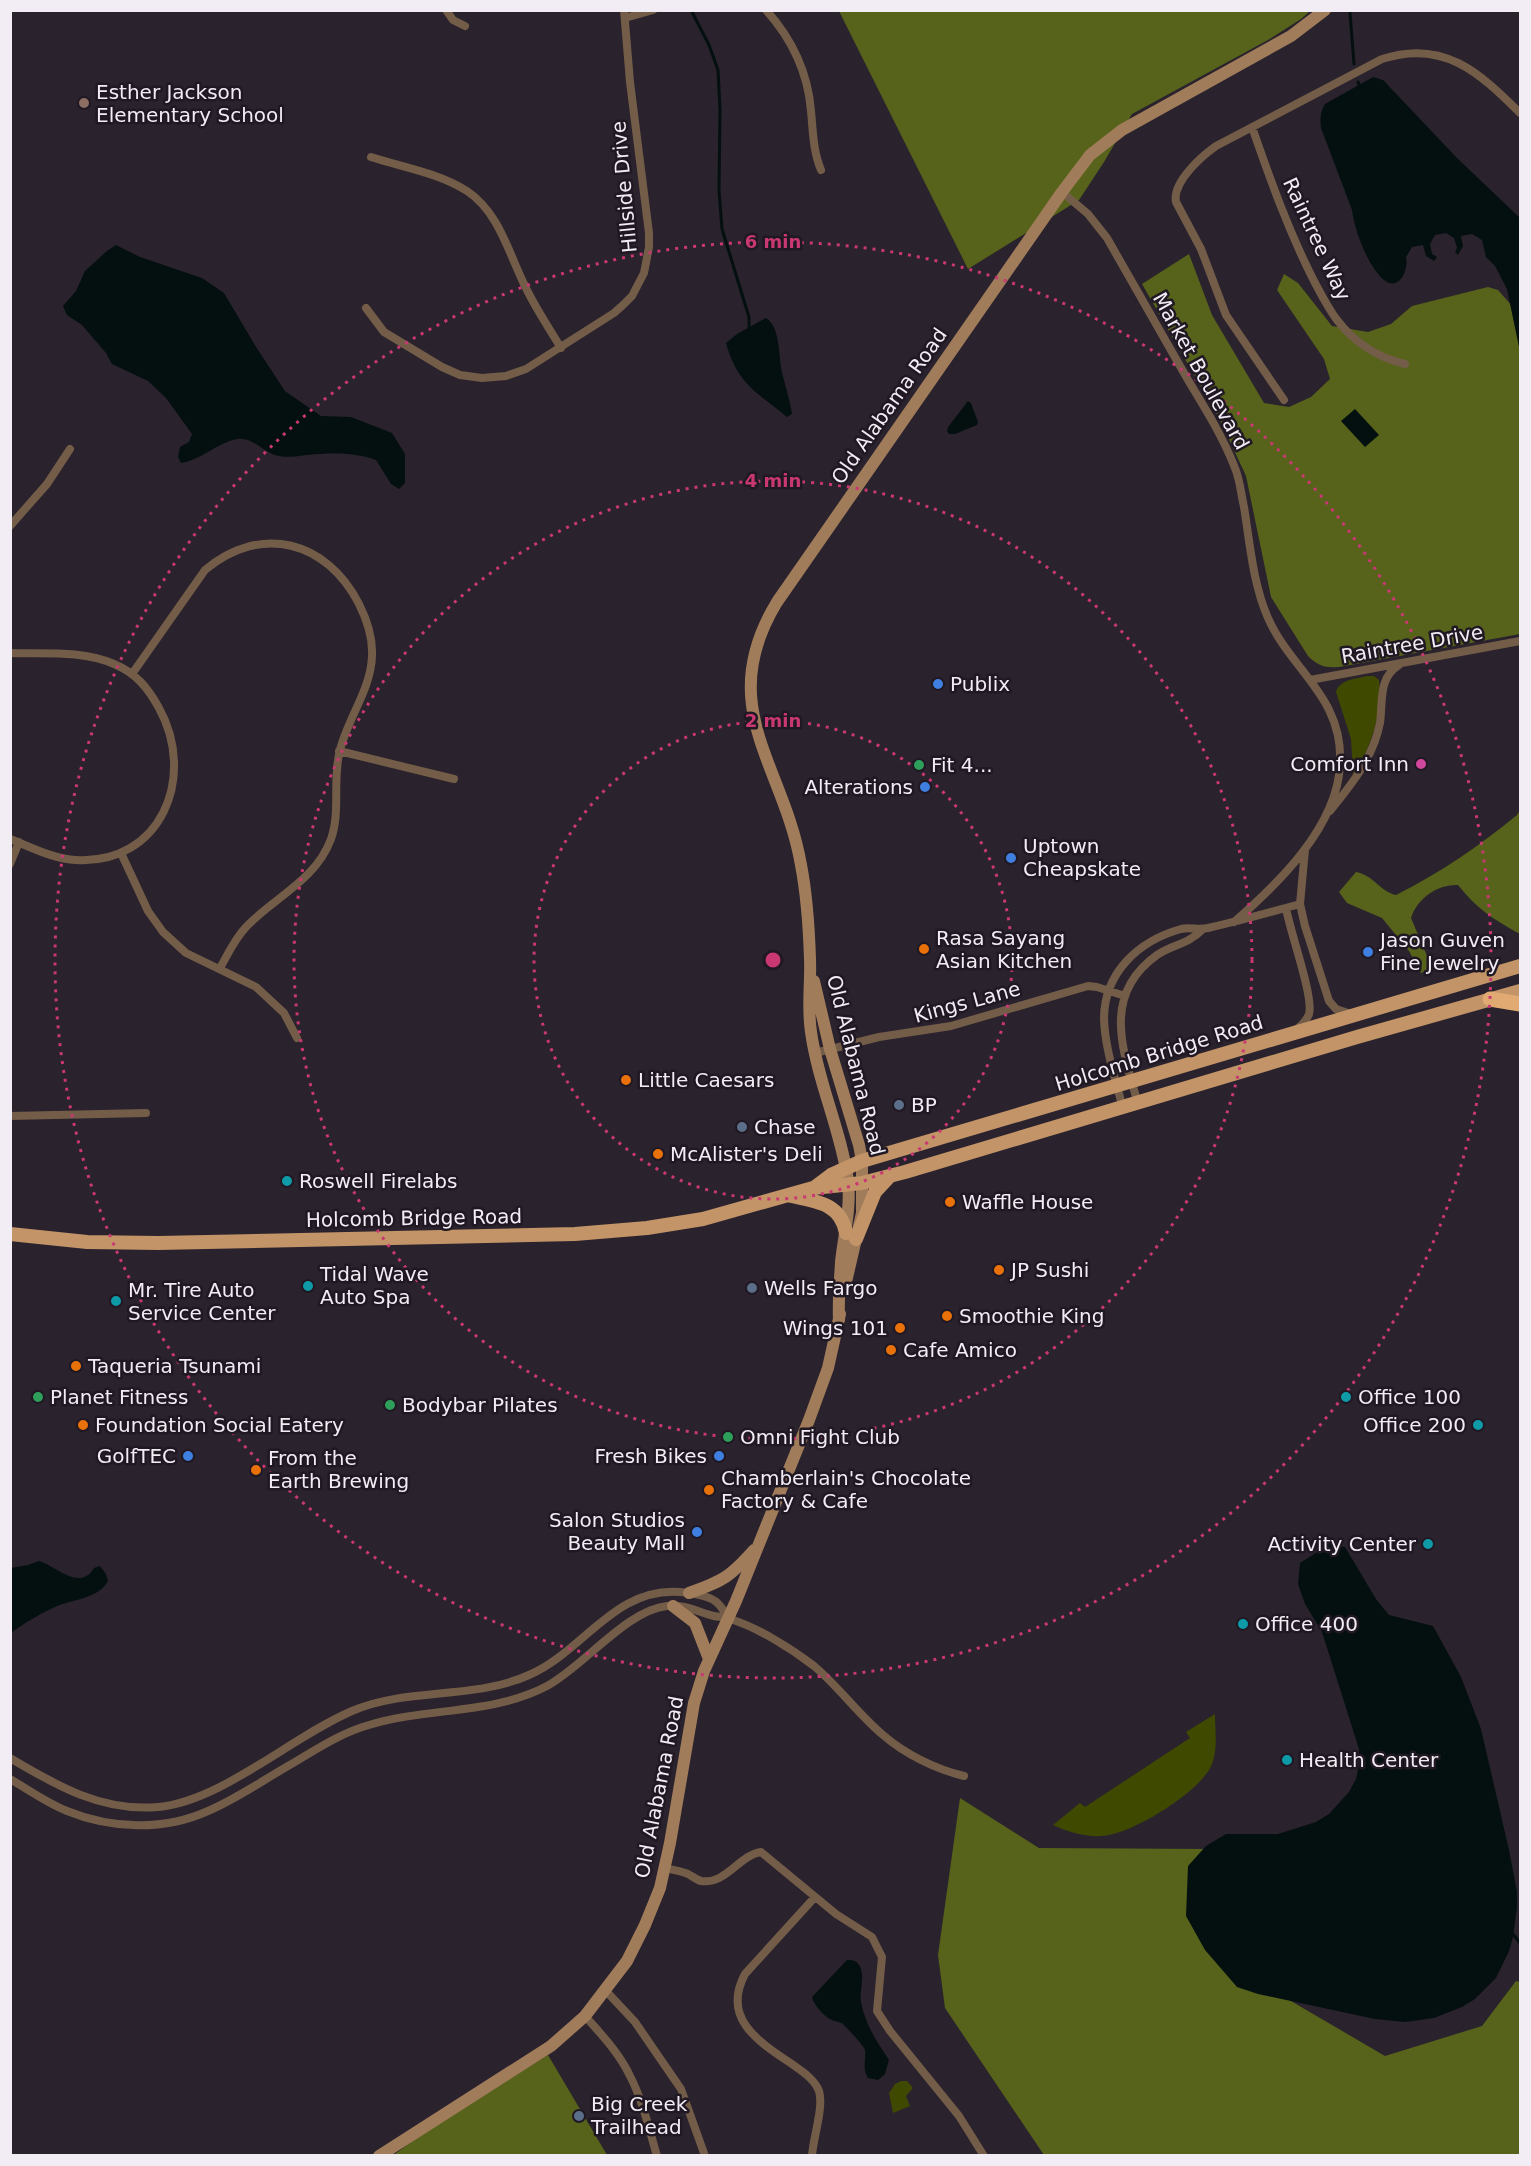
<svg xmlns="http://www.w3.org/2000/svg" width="1531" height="2166" font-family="'DejaVu Sans',sans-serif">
<rect width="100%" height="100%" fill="#2a222d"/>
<path fill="#404900" d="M 1367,676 L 1374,676 L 1379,680 C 1383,714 1371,744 1355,774 L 1353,774 L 1351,739 L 1336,692 C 1340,679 1356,679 1367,676 Z
M 1215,1714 C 1215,1730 1218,1749 1212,1764 C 1202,1791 1131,1835 1102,1836 C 1085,1837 1068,1832 1053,1825 L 1080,1803 L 1085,1807 L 1190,1738 L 1186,1732 Z
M 901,2081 L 907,2081 L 913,2088 L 906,2096 L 910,2106 L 893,2113 L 889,2093 L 895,2084 Z"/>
<path fill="#57631a" d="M 839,11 L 1310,11 L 1301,19 L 1268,40 L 1132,114 L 1104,162 L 1079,200 L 968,269 Z
M 1189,254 L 1212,315 L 1264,403 L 1289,407 L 1311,397 L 1330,379 L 1324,359 L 1277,290 L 1284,274 L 1298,283 L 1332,326 L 1368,332 L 1391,324 L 1412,306 L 1488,287 L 1498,290 L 1520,315 L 1520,634 L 1339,667 C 1325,668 1318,666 1308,656 L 1271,597 L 1246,476 L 1221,422 L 1142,284 Z
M 1520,810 L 1520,933 L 1518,933 C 1494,920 1475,907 1458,885 C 1437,884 1417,899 1411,918 L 1430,963 L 1427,971 L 1421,973 L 1409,951 L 1382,918 L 1347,903 L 1339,892 L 1356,872 C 1375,876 1379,891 1396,895 C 1440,873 1479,846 1517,815 Z
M 960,1798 L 1039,1848 L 1210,1849 L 1238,1970 L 1385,2056 L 1482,2026 L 1516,1981 L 1520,1982 L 1520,2155 L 1044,2155 L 945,2008 L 938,1955 Z
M 548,2055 L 607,2155 L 392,2156 L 427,2131 Z"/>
<path fill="#041010" d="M 1373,77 L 1383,80 L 1457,158 L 1520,218 L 1520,352 L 1507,289 L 1495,266 L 1486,257 L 1482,240 L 1472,234 L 1461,236 L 1463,246 L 1458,255 L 1455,252 L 1457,248 L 1454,238 L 1446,233 L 1435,235 L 1430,244 L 1432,254 L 1437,257 L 1434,261 L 1426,256 L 1423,245 L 1412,247 L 1406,257 C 1409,270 1399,292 1384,280 C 1368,267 1354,229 1352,210 L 1321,128 C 1320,119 1320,112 1325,104 Z
M 116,245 L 140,257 L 202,278 L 224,293 L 256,347 L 285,391 L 321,416 L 351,417 L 392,433 L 405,454 L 405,483 L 399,489 L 391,484 L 376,460 C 353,452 331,453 307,455 C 297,456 289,458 279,456 C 265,454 252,436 237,439 C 217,443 201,460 181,463 L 178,457 L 180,447 L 189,442 L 192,434 L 166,398 L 148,381 L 112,364 L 106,353 L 82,325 L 67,315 L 63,306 L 76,291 L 85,271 L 107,251 Z
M 766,318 C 781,328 778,355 782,372 C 785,386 790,400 792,414 L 787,417 C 758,393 737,384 726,343 L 737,334 Z
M 968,401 L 971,403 L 978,422 L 977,425 L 955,434 L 949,434 L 947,431 L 948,427 Z
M 1355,409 L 1379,435 L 1365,447 L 1341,421 Z
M 1330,1544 L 1345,1547 L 1376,1599 L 1389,1615 L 1433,1626 L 1461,1677 L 1481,1729 L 1509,1850 L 1517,1892 L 1517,1907 L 1513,1937 L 1509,1951 L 1496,1978 L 1475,1999 L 1462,2007 L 1434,2018 L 1405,2022 L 1375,2019 L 1258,1994 L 1237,1987 L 1205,1950 L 1186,1916 L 1188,1866 L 1206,1846 L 1226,1834 L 1278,1834 L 1316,1822 L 1329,1814 L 1349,1792 L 1356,1779 L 1359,1764 L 1359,1749 L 1322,1632 L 1305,1604 L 1298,1584 L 1300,1563 Z
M 39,1561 C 56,1566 80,1592 94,1568 L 100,1566 L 106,1574 L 108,1581 C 98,1599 73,1599 55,1607 C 40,1614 24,1623 11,1633 L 11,1568 L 28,1565 Z
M 847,1960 C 852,1960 856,1960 859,1965 C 866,1975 859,1990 861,2002 C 865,2024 877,2042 889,2060 L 885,2074 L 878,2080 L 868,2078 C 862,2068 866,2061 865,2050 C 864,2046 847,2028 843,2024 C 839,2021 835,2022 830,2019 C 824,2016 813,2004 812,1997 Z"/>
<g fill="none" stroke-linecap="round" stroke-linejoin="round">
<path stroke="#041010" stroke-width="3" d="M 691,10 L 709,45 L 718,70 L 720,110 L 719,190 L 722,229 L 749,317 L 749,327
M 1350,13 L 1354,64
M 1358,82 L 1359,85
M 1513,1934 L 1520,1943"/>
<path stroke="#735d48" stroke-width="8" d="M 446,10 L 453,20 L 465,26
M 766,10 C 792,39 808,73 811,111 C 813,131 813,151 821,170
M 625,18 L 653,10
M 1252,127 C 1270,179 1289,232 1314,281 C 1321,294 1328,308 1337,320 C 1354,342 1378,358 1405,364
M 371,157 C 402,167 439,173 467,191 C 500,213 509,255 526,288 C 536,309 549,328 561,348
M 1062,192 L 1088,214 L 1107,238 C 1134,285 1161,333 1188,380 C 1205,408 1223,437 1235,468 C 1240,480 1241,494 1244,507 C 1250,544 1253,584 1268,618 C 1292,672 1344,697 1340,765 C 1337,827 1278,884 1234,922
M 366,308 L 384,332 L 442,367 L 460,375 L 482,378 L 506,376 L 526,369 L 614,313 L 623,305 L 632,296 L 644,273 L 649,247 L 649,233 L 630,82 L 624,10
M 1284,400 L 1226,315 L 1201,249 L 1176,202 C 1172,182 1202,156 1216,146 L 1382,59 C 1443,39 1479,72 1520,113
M 10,526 L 47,484 L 70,449
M 10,653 C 44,654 83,650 114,664 C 136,673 148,688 159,708 C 197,777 161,865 76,860 C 53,859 31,847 10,839
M 132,674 L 205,570 C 261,523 327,541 359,604 C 367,620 373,638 372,656 C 371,689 348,718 340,750 C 332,779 341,811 331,839 C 316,880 275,897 247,926 C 235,938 228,954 220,968
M 1310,680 L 1520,641
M 339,751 L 454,779
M 1330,811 C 1352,784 1373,758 1380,723 C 1383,701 1378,678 1399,665
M 1305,850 L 1300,904 L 1305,926 L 1329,1001 L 1336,1009 L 1351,1014
M 121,853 L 148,911 L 163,932 L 186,953 L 256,987 L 284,1013 L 297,1038
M 10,864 L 19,842
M 1286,908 C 1290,932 1314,997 1309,1014 C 1307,1020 1303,1024 1297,1029
M 815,1053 L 879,1037 L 951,1026 L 1088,986 L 1097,987 L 1125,996
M 1138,1104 C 1123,1050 1101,995 1157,955 C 1173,944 1187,945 1202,930
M 1123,1109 C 1116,1080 1105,1049 1104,1019 C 1104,973 1138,941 1181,929 C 1189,927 1199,930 1208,928 C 1239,921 1270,912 1300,904
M 10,1116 L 146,1113
M 10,1758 C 57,1786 102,1812 158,1807 C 222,1801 291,1737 352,1711 C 408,1687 474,1700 529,1675 C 584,1651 614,1587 680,1592 C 691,1593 706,1595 715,1601 C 720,1604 725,1613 729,1618
M 10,1779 C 29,1790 47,1803 67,1811 C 111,1829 164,1831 208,1811 C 236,1799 262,1781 288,1766 C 314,1751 340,1733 369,1725 C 428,1707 492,1715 547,1686 C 584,1666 627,1610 667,1606 C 685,1604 698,1612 714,1616 C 719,1617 725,1617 730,1619 C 757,1627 792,1649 814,1666 C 839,1687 858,1714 883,1735 C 905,1754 935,1769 964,1776
M 665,1868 C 672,1870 681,1871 688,1874 C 692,1876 697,1880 701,1881 C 726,1885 739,1855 761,1852 L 836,1914 L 872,1937 L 882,1957 L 877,2011 L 890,2031 L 959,2116 L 984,2156
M 606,1991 L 635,2022 L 681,2089 L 705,2156
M 585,2016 C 602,2035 619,2053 630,2076 C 643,2101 649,2129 657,2156
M 812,2156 C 813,2138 824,2107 819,2091 C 814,2078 800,2070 789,2062 C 756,2040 722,2017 745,1974 L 815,1897"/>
<path stroke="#a07c5a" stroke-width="12" d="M 814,981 L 830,1049 L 859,1145 L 862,1161 L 862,1213 L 846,1282
M 839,1320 C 838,1301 840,1281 841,1262 C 844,1234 851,1209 848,1181 C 841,1130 818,1083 811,1032 C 807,1007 811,984 810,959 C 809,928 807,896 801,865 C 784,765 713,707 777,602 L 1062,192 L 1090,155 L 1122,130 L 1291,36 L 1325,10
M 689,1593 C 723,1581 730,1577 754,1550
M 673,1606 L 695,1623 L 709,1659
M 379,2156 L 551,2046 L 585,2016 L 627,1961 L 645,1925 L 660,1888 L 670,1843 L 694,1703 L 704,1671 L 736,1601 L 809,1420 L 828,1368 L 840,1314"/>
<path stroke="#c29467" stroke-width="14" d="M 815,1187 L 831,1175 L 862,1161 L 1520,966
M 791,1196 C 815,1201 841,1203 846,1233
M 10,1234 L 87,1242 L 158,1243 L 575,1234 L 647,1228 L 703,1219 L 813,1188 L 862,1183 L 905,1172 L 1357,1037 L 1520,991
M 856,1239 L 875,1192 L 889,1177"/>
<path stroke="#e1aa73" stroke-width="15" d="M 1490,999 L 1520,1004"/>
</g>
<g fill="none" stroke="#c93872" stroke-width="3" stroke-dasharray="3 6">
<circle cx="773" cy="960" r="239"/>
<circle cx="773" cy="960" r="479"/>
<circle cx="773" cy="960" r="718"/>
</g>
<circle fill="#8d6e63" stroke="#201823" stroke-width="2" cx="84" cy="103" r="6"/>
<g fill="#3f7fe0" stroke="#201823" stroke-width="2">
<circle cx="938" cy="684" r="6"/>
<circle cx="925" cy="787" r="6"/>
<circle cx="1011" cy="858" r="6"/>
<circle cx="1368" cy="952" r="6"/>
<circle cx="188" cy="1456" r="6"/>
<circle cx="719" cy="1456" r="6"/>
<circle cx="697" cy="1532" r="6"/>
</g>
<circle fill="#d1479c" stroke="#201823" stroke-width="2" cx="1421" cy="764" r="6"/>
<g fill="#2e9e5b" stroke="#201823" stroke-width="2">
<circle cx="919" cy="765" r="6"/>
<circle cx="38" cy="1397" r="6"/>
<circle cx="390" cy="1405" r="6"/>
<circle cx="728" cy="1437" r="6"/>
</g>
<g fill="#e8710a" stroke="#201823" stroke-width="2">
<circle cx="924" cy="949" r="6"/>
<circle cx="626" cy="1080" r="6"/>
<circle cx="658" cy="1154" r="6"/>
<circle cx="950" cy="1202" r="6"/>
<circle cx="999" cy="1270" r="6"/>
<circle cx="947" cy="1316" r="6"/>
<circle cx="900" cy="1328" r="6"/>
<circle cx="891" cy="1350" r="6"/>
<circle cx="76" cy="1366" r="6"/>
<circle cx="83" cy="1425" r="6"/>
<circle cx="256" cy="1470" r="6"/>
<circle cx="709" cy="1490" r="6"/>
</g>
<g fill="#5c6f8a" stroke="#201823" stroke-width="2">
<circle cx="899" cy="1105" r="6"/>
<circle cx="742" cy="1127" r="6"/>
<circle cx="752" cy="1288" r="6"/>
<circle cx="579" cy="2116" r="6"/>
</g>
<g fill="#0f9aa8" stroke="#201823" stroke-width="2">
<circle cx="287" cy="1181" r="6"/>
<circle cx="308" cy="1286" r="6"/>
<circle cx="116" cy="1301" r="6"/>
<circle cx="1346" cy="1397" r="6"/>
<circle cx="1478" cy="1425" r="6"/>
<circle cx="1428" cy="1544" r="6"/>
<circle cx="1243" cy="1624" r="6"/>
<circle cx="1287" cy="1760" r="6"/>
</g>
<g text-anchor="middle" stroke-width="5" stroke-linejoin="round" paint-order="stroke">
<g font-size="20" fill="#f2ecf4" stroke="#201823" text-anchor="start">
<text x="96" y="99">Esther Jackson<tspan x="96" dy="23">Elementary School</tspan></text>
<text x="950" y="691">Publix</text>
<text x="1409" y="771" text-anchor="end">Comfort Inn</text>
<text x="931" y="772">Fit 4...</text>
<text x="913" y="794" text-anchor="end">Alterations</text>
<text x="1023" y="853">Uptown<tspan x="1023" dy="23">Cheapskate</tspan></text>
<text x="936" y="945">Rasa Sayang<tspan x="936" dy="23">Asian Kitchen</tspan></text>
<text x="1380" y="947">Jason Guven<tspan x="1380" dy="23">Fine Jewelry</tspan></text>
<text x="638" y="1087">Little Caesars</text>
<text x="911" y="1112">BP</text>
<text x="754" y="1134">Chase</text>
<text x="670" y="1161">McAlister's Deli</text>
<text x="299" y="1188">Roswell Firelabs</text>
<text x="962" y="1209">Waffle House</text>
<text x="1011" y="1277">JP Sushi</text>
<text x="320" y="1281">Tidal Wave<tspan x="320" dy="23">Auto Spa</tspan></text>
<text x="764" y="1295">Wells Fargo</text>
<text x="128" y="1297">Mr. Tire Auto<tspan x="128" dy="23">Service Center</tspan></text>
<text x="959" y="1323">Smoothie King</text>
<text x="888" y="1335" text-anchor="end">Wings 101</text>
<text x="903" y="1357">Cafe Amico</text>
<text x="88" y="1373">Taqueria Tsunami</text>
<text x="50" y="1404">Planet Fitness</text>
<text x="1358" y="1404">Office 100</text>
<text x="402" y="1412">Bodybar Pilates</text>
<text x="95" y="1432">Foundation Social Eatery</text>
<text x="1466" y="1432" text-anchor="end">Office 200</text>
<text x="740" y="1444">Omni Fight Club</text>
<text x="176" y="1463" text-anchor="end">GolfTEC</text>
<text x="707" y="1463" text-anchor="end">Fresh Bikes</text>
<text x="268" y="1465">From the<tspan x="268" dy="23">Earth Brewing</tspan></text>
<text x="721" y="1485">Chamberlain's Chocolate<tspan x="721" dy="23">Factory &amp; Cafe</tspan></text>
<text x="685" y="1527" text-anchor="end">Salon Studios<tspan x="685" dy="23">Beauty Mall</tspan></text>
<text x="1416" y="1551" text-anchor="end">Activity Center</text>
<text x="1255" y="1631">Office 400</text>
<text x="1299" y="1767">Health Center</text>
<text x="591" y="2111">Big Creek<tspan x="591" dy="23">Trailhead</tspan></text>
</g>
<g font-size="20" fill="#f2ecf4" stroke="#201823">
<text transform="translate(624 187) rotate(-95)" y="7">Hillside Drive</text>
<text transform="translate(1317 239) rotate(65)" y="7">Raintree Way</text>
<text transform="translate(1201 371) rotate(61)" y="7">Market Boulevard</text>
<text transform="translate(889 406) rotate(-55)" y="7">Old Alabama Road</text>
<text transform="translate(1412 644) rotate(-10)" y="7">Raintree Drive</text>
<text transform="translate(967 1002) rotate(-15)" y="7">Kings Lane</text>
<text transform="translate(1159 1053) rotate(-17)" y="7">Holcomb Bridge Road</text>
<text transform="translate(856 1065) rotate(76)" y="7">Old Alabama Road</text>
<text transform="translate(414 1218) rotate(-1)" y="7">Holcomb Bridge Road</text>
<text transform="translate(659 1787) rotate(-79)" y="7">Old Alabama Road</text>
</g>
</g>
<circle cx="773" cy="960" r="9" fill="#c93872" stroke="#201823" stroke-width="3"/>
<g font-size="18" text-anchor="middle" font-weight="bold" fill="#c93872" stroke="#201823" stroke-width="5" stroke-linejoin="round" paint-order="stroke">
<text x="773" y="248">6 min</text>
<text x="773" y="487">4 min</text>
<text x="773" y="727">2 min</text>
</g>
<rect width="1531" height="2166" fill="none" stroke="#f2ecf4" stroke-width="24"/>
</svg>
